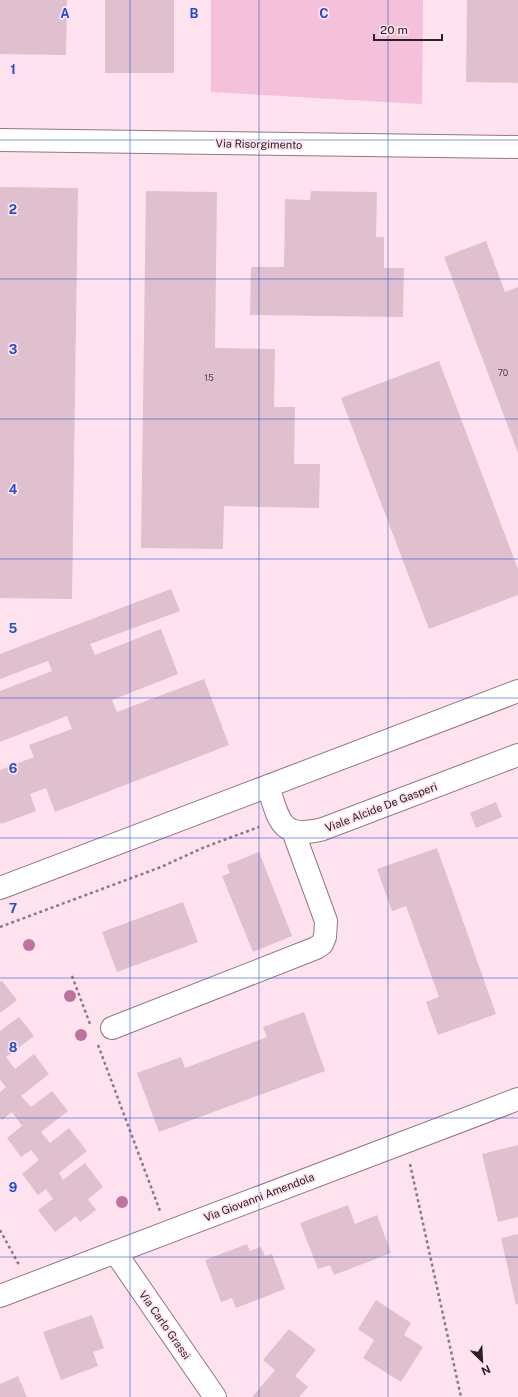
<svg xmlns="http://www.w3.org/2000/svg" width="518" height="1397" font-family="'Public Sans',sans-serif">
<rect width="100%" height="100%" fill="#fee2ee"/>
<path fill="#f5c0d9" d="M 211,0 L 423,0 L 422,104 L 211,92 Z"/>
<path fill="#e0bfce" d="M 0,0 L 67,0 L 66,55 L 0,54 Z
M 105,0 L 174,0 L 174,73 L 105,73 Z
M 467,0 L 518,0 L 518,83 L 466,82 Z
M 0,187 L 78,188 L 72,599 L 0,598 Z
M 146,191 L 217,192 L 215,348 L 275,349 L 274,407 L 295,407 L 294,464 L 320,464 L 319,508 L 224,506 L 223,549 L 141,548 Z
M 311,191 L 377,192 L 376,237 L 384,237 L 384,268 L 404,268 L 403,317 L 250,315 L 251,267 L 284,267 L 285,199 L 310,200 Z
M 486,241 L 505,292 L 518,287 L 518,453 L 444,257 Z
M 439,361 L 518,569 L 518,595 L 429,629 L 341,398 Z
M 171,589 L 180,611 L 90,644 L 95,655 L 161,629 L 178,674 L 112,700 L 117,712 L 204,679 L 229,745 L 55,812 L 46,788 L 30,794 L 36,811 L 1,824 L 0,820 L 0,770 L 34,757 L 29,745 L 72,729 L 67,716 L 0,742 L 0,691 L 52,671 L 48,661 L 0,679 L 0,654 Z
M 496,802 L 502,817 L 476,828 L 470,813 Z
M 437,848 L 496,1014 L 438,1035 L 426,1002 L 439,997 L 406,906 L 392,911 L 377,869 Z
M 259,852 L 292,936 L 253,952 L 222,876 L 230,873 L 227,865 Z
M 183,902 L 198,942 L 117,972 L 102,932 Z
M 2,981 L 17,1000 L 0,1013 L 0,982 Z
M 304,1012 L 325,1071 L 159,1132 L 137,1073 L 181,1057 L 185,1068 L 267,1037 L 263,1027 Z
M 19,1017 L 34,1036 L 6,1057 L 15,1069 L 34,1054 L 49,1074 L 21,1096 L 31,1107 L 52,1091 L 68,1111 L 41,1132 L 50,1143 L 69,1128 L 87,1151 L 59,1173 L 63,1180 L 85,1163 L 103,1187 L 88,1199 L 96,1210 L 80,1222 L 76,1216 L 55,1232 L 38,1210 L 53,1199 L 46,1189 L 38,1195 L 22,1174 L 39,1160 L 31,1150 L 21,1157 L 7,1138 L 22,1126 L 12,1112 L 2,1120 L 0,1117 L 0,1092 L 6,1087 L 0,1080 L 0,1031 Z
M 518,1145 L 518,1217 L 498,1222 L 482,1154 Z
M 348,1205 L 355,1224 L 377,1215 L 391,1253 L 334,1275 L 330,1265 L 318,1269 L 300,1223 Z
M 518,1234 L 518,1304 L 516,1305 L 501,1238 Z
M 247,1244 L 250,1251 L 261,1247 L 265,1256 L 272,1254 L 285,1289 L 236,1308 L 232,1298 L 221,1302 L 205,1260 Z
M 376,1300 L 411,1323 L 404,1335 L 423,1347 L 401,1382 L 363,1358 L 374,1340 L 358,1329 Z
M 92,1315 L 104,1348 L 93,1352 L 98,1366 L 61,1380 L 43,1332 Z
M 289,1329 L 316,1350 L 295,1376 L 308,1387 L 299,1397 L 252,1397 L 275,1370 L 263,1360 Z
M 18,1376 L 27,1397 L 0,1397 L 0,1384 Z"/>
<g fill="none" stroke-linecap="round" stroke-linejoin="round">
<g stroke="#947584" stroke-width="24">
<path id="minor" d="M 0,140 L 518,147
M 268,786 C 279,820 280,840 323,829 L 518,755
M 0,888 L 518,691
M 112,1028 L 316,948 L 322,944 L 325,937 L 326,921 L 293,831
M 115,1252 L 215,1397
M 0,1296 L 518,1099"/>
</g>
<path stroke="#8d7982" stroke-width="2.5" stroke-dasharray="3 3" stroke-linecap="butt" d="M 0,927 L 161,867 L 205,847 L 259,827
M 72,976 L 90,1024
M 98,1045 L 160,1211
M 410,1164 L 461,1397
M 0,1230 L 19,1265"/>
<use href="#minor" stroke="#fff" stroke-width="22"/>
</g>
<g fill="#bd739e">
<circle cx="29" cy="945" r="6"/>
<circle cx="70" cy="996" r="6"/>
<circle cx="81" cy="1035" r="6"/>
<circle cx="122" cy="1202" r="6"/>
</g>
<path fill="none" stroke="#1d4ed8" stroke-width="1" stroke-opacity="0.55" d="M 130,0 L 130,1397M 259,0 L 259,1397M 388,0 L 388,1397M 0,140 L 518,140M 0,279 L 518,279M 0,419 L 518,419M 0,559 L 518,559M 0,698 L 518,698M 0,838 L 518,838M 0,978 L 518,978M 0,1118 L 518,1118M 0,1257 L 518,1257"/>
<g text-anchor="middle" stroke-width="3.5" stroke-linejoin="round" paint-order="stroke">
<g font-size="9" fill="#5a4850">
<text x="503" y="376">70</text>
<text x="209" y="381">15</text>
</g>
<g font-size="11" fill="#2d2026" stroke="#fee2ee">
<text transform="translate(259 144) rotate(1)" y="4">Via Risorgimento</text>
<text transform="translate(381 807) rotate(-21)" y="4">Viale Alcide De Gasperi</text>
<text transform="translate(259 1197) rotate(-21)" y="4">Via Giovanni Amendola</text>
<text transform="translate(165 1325) rotate(55)" y="4">Via Carlo Grassi</text>
</g>
</g>
<g font-size="13" text-anchor="middle" font-weight="bold" fill="#1d4ed8" stroke="#fee2ee" stroke-width="3.5" stroke-linejoin="round" paint-order="stroke">
<text x="65" y="18">A</text>
<text x="194" y="18">B</text>
<text x="324" y="18">C</text>
<text x="13" y="74">1</text>
<text x="13" y="214">2</text>
<text x="13" y="354">3</text>
<text x="13" y="494">4</text>
<text x="13" y="633">5</text>
<text x="13" y="773">6</text>
<text x="13" y="913">7</text>
<text x="13" y="1052">8</text>
<text x="13" y="1192">9</text>
</g>
<g transform="translate(482 1361) rotate(156)" stroke="#fee2ee" stroke-width="3" paint-order="stroke">
<path d="M0-3L7 15L0 10L-7 15Z" fill="#2d2026"/>
<text y="-6" font-size="11" font-weight="bold" text-anchor="middle" fill="#2d2026">N</text>
</g>
<path d="M374 34v6h68v-6" fill="none" stroke="#2d2026" stroke-width="2"/>
<text x="380" y="34" font-size="12" fill="#2d2026" stroke="#fee2ee" stroke-width="3" paint-order="stroke">20 m</text>
</svg>
